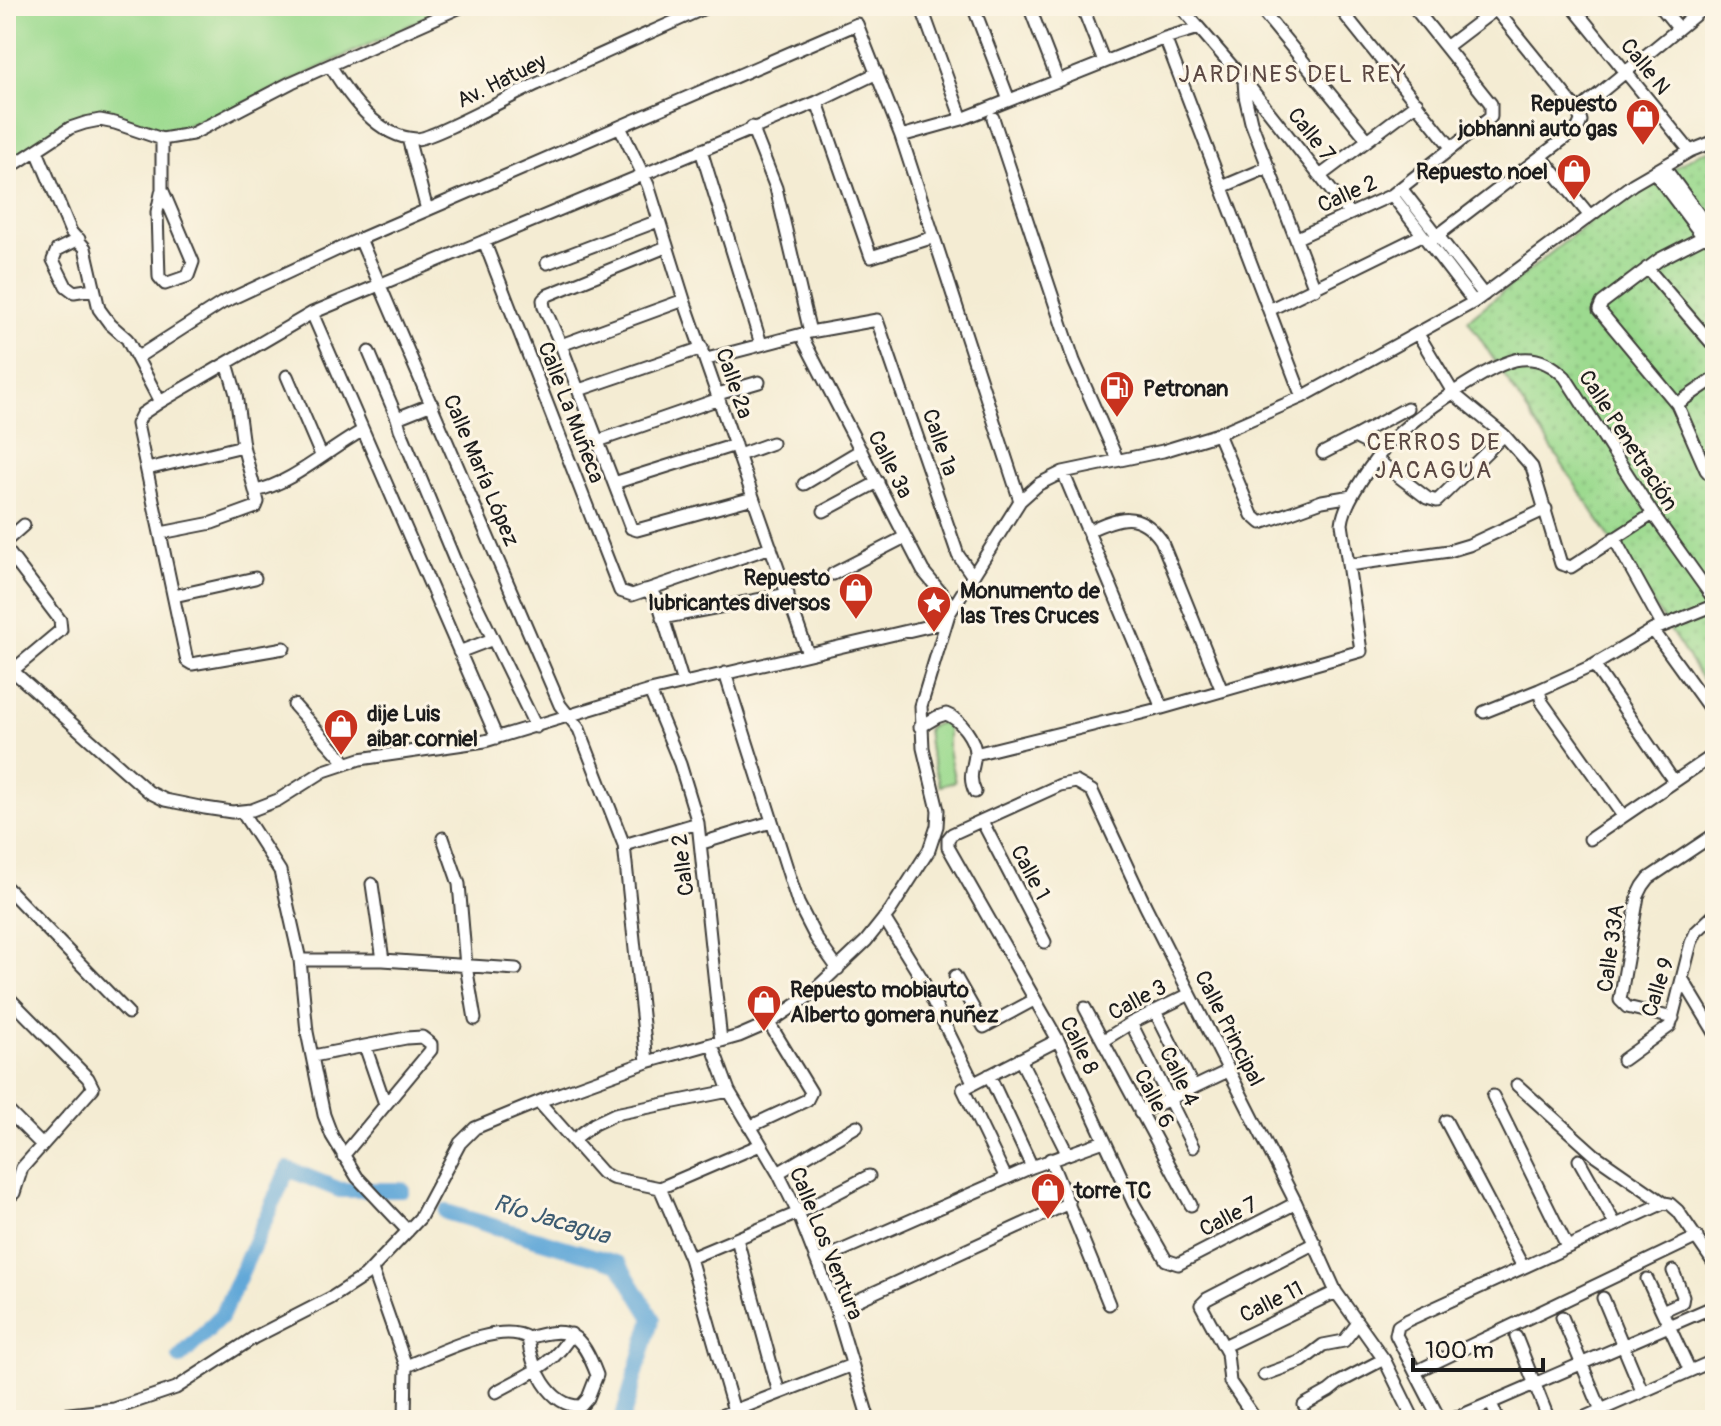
<svg xmlns="http://www.w3.org/2000/svg" width="1721" height="1426" font-family="Pangolin,sans-serif">
<defs>
<pattern id="grass-dots" width="8" height="8" patternUnits="userSpaceOnUse" patternTransform="scale(2)"><rect width="8" height="8" fill="#9cda8f"/><path d="M2 2h.1M6 6h.1" fill="none" stroke="#86ba7b" stroke-width="1.8" stroke-linecap="round"/></pattern>
</defs>
<rect width="100%" height="100%" fill="#fcf5e5"/>
<filter id="ink" filterUnits="userSpaceOnUse"><feTurbulence type="fractalNoise" baseFrequency=".0125" numOctaves="2"/><feDisplacementMap in="SourceGraphic" scale="16" xChannelSelector="R" yChannelSelector="G"/><feConvolveMatrix kernelMatrix="1 2 1 2 8 2 1 2 1" color-interpolation-filters="sRGB"/></filter>
<filter id="wash" filterUnits="userSpaceOnUse"><feTurbulence type="fractalNoise" baseFrequency=".006" numOctaves="4" result="noise"/><feDisplacementMap in="SourceGraphic" scale="32" xChannelSelector="R" yChannelSelector="G"/><feGaussianBlur stdDeviation="1.8" result="paint"/><feColorMatrix in="noise" values="0 0 0 0 0 0 0 0 0 0 0 0 0 0 0 0 0 1.4 0 .05"/><feComposite in="paint" operator="in"/></filter>
<g filter="url(#wash)">
<rect width="100%" height="100%" fill="#f4ecd3"/>
<path fill="url(#grass-dots)" stroke="#5c7b56" stroke-width="2" d="M 1715,150 L 1715,699 L 1468,320 L 1605,209 L 1699,153 Z"/>
<path fill="#9cda8f" stroke="#5c7b56" stroke-width="2" d="M 6,6 L 450,6 L 228,111 L 167,132 L 94,115 L 63,126 L 6,165 Z
M 948,721 L 948,750 L 955,782 L 940,786 L 930,752 L 927,729 L 930,726 Z"/>
<g fill="none" stroke-linecap="round" stroke-linejoin="round">
<path stroke="#62a8d8" stroke-width="16" d="M 372,1190 L 402,1190
M 446,1212 L 619,1264 L 652,1318 L 622,1420
M 211,1326 L 222,1315 L 288,1169 L 340,1190 L 364,1190
M 180,1357 L 208,1330"/>
</g>
</g>
<g filter="url(#ink)">
<g fill="none" stroke-linecap="round" stroke-linejoin="round">
<g stroke="#3c3b37" stroke-width="15">
<path id="minor" d="M 921,6 L 962,119
M 973,6 L 1009,100
M 1029,6 L 1058,81
M 1082,6 L 1104,62
M 1180,6 L 1244,80 L 1349,213
M 1258,6 L 1367,139
M 1338,6 L 1451,147
M 1572,6 L 1690,151
M 1660,6 L 1678,28
M 1165,38 L 1302,397
M 1446,47 L 1496,9
M 331,67 C 349,96 377,137 416,139 C 431,140 516,93 537,84 C 594,57 652,32 709,6
M 1244,80 L 1245,96 L 1251,122 L 1315,289
M 817,102 L 871,257 L 934,237
M 1578,111 L 1706,6
M 993,118 L 1074,361 L 1117,459
M 620,127 L 648,185 L 684,300 L 808,654
M 752,127 L 776,188 L 810,332
M 901,136 L 962,119 L 1165,38 L 1199,28
M 408,138 L 427,210
M 162,139 L 162,189 L 193,262 L 188,276 L 165,284 L 159,277 L 157,212 L 162,189
M 701,150 L 761,344
M 37,151 L 71,232 L 85,248 L 99,309 L 110,324 L 127,339 L 160,402 L 312,313 L 817,102 L 877,73
M 1541,156 L 1590,216
M 1664,167 L 1711,231 L 1715,243
M 6,170 L 70,128 L 85,123 L 100,120 L 115,123 L 162,139 L 192,134 L 292,82 L 463,6
M 1654,172 L 1703,237 L 1707,238
M 1320,176 L 1417,103
M 1222,187 L 1269,167
M 1401,188 L 1484,295
M 1392,195 L 1474,302
M 1715,226 L 1703,237 L 1660,259 L 1602,303 L 1599,310 L 1677,404 L 1706,470 L 1715,480
M 1297,238 L 1392,195 L 1491,117 L 1491,104 L 1413,6
M 79,239 L 57,250 L 53,260 L 66,286 L 74,292 L 93,289
M 360,239 L 560,705 L 579,729 L 624,845 L 647,1062
M 484,241 L 620,591 L 632,595 L 771,547
M 1429,242 L 1578,128 L 1581,121 L 1578,111 L 1493,6
M 666,247 L 548,295 L 543,300 L 544,307 L 561,345 L 631,528 L 637,530 L 753,498
M 547,263 L 658,221
M 1647,268 L 1715,347
M 1269,310 L 1422,235
M 312,313 L 497,738
M 1418,334 L 1454,394 L 1504,435 L 1532,467 L 1561,564 L 1571,567 L 1653,514
M 801,335 L 923,571 L 953,607
M 561,345 L 684,300
M 369,352 L 397,418
M 138,357 L 222,303 L 360,239 L 857,24 L 901,136 L 1020,501
M 707,359 L 810,332 L 877,320 L 958,555 L 972,575
M 287,376 L 321,455
M 579,390 L 702,348
M 718,394 L 759,382
M 160,402 L 142,414 L 137,424 L 187,661 L 192,664 L 284,648
M 432,404 L 397,418 L 400,429 L 455,561 L 536,727
M 1677,404 L 1715,378
M 1218,434 L 1252,515 L 1261,523 L 1322,501 L 1352,496
M 1354,437 L 1407,408
M 598,441 L 719,399
M 1323,453 L 1354,437 L 1383,451
M 739,455 L 772,443
M 1377,460 L 1427,498 L 1437,501 L 1504,435
M 147,469 L 243,446 L 236,394 L 227,363
M 1063,472 L 1162,708
M 614,483 L 735,445
M 804,484 L 861,450
M 255,491 C 291,484 329,449 362,431
M 824,511 L 878,482
M 1088,531 C 1118,517 1139,509 1161,540 L 1222,691
M 161,533 L 212,523 L 256,507 L 258,502 L 243,446
M 1614,538 L 1662,625
M 6,541 L 24,525
M 6,549 L 60,620 L 61,630 L 12,671
M 1348,565 L 1449,551 L 1469,545 L 1546,509
M 833,574 L 905,537
M 645,590 L 657,598 L 683,683
M 174,596 L 255,578
M 662,618 L 788,594
M 1653,630 L 1715,716
M 459,652 L 493,639
M 6,665 L 149,792 L 165,800 L 205,808 L 232,812 L 252,810 L 278,800 L 324,771 L 360,759 L 485,741 L 650,691 L 946,622
M 1594,665 L 1673,780
M 725,673 L 798,903 L 816,938 L 838,969
M 1539,690 L 1542,702 L 1623,816
M 650,691 L 680,764 L 698,823 L 721,1041
M 294,705 L 346,763
M 1484,712 L 1539,690 L 1594,665 L 1653,630 L 1715,605
M 920,727 L 937,717 L 946,714 C 960,719 976,740 975,755 C 973,770 968,777 975,792
M 975,754 L 1162,708 L 1361,651 L 1342,524 C 1344,501 1375,458 1392,440 C 1412,419 1493,361 1521,359 C 1539,357 1553,365 1565,377 L 1653,514 L 1715,601
M 242,812 L 280,871 L 300,960 L 307,1032 L 324,1115 L 332,1136 L 357,1177 L 408,1231
M 982,821 L 1045,942
M 443,838 L 459,884 L 466,966 L 475,1019
M 948,839 L 952,834 L 1060,785 L 1076,782 L 1092,791 L 1145,905 L 1296,1203 L 1336,1292 L 1385,1361 L 1414,1420
M 948,839 L 948,847 L 1058,1040 L 1134,1204 L 1166,1260 L 1178,1264 L 1296,1203
M 1590,839 L 1715,754
M 702,843 L 771,822
M 624,845 L 698,823
M 372,884 L 383,960
M 6,887 L 128,1013
M 884,918 L 922,979 L 973,1082
M 300,960 L 383,960 L 516,969
M 955,976 L 984,1027 L 1034,1000
M 1683,980 L 1715,1033
M 6,995 L 88,1078 L 93,1088 L 22,1168 L 14,1193 L 11,1195 L 6,1194
M 1085,1008 L 1191,1205
M 1155,1011 L 1193,1087
M 1673,1018 L 1627,1007 L 1620,1000 L 1638,896 L 1643,886 L 1649,878 L 1715,834
M 1131,1023 L 1193,1147
M 1104,1040 L 1131,1023 L 1190,994
M 712,1045 L 729,1091 L 778,1173 L 798,1213 L 836,1310 L 869,1420
M 365,1046 L 385,1104
M 313,1056 L 406,1038 L 422,1037 L 431,1044 L 431,1050 L 343,1156
M 1020,1059 L 1067,1153
M 1623,1060 L 1670,1026 L 1691,943 L 1696,932 L 1715,914
M 989,1075 L 1032,1167
M 1517,1085 L 1595,1155 L 1664,1203
M 1493,1096 L 1567,1246
M 539,1102 L 601,1172 L 612,1178 L 660,1188 L 760,1145
M 6,1109 L 41,1144
M 1140,1113 L 1228,1071
M 1446,1121 L 1523,1267
M 749,1127 L 807,1100 L 811,1092 L 769,1023
M 573,1140 L 594,1124 L 615,1114 L 729,1091
M 1050,1159 L 1109,1304
M 1579,1160 L 1615,1224
M 778,1173 L 857,1126
M 1006,1178 L 963,1089 L 1058,1040
M 660,1188 L 690,1258 L 734,1411
M 737,1239 L 779,1393
M 690,1258 L 798,1213 L 869,1176
M 818,1261 L 1032,1167 L 1104,1141
M 372,1269 L 406,1366 L 405,1420
M 1647,1279 L 1690,1371
M 1603,1298 L 1642,1391
M 836,1310 L 1069,1203
M 1707,1310 L 1715,1325
M 1662,1311 L 1682,1302 L 1683,1296 L 1673,1271
M 1562,1317 L 1601,1410
M 1516,1337 L 1549,1420
M 1224,1346 L 1336,1292
M 406,1366 C 435,1355 500,1320 528,1338 C 531,1365 549,1407 581,1406 L 588,1398 L 597,1375 C 581,1333 570,1325 528,1338
M 1415,1372 L 1697,1237
M 1264,1375 L 1302,1361 L 1323,1345 L 1344,1341 L 1358,1323
M 496,1392 C 526,1375 555,1365 571,1334
M 1491,1403 L 1498,1420
M 1304,1405 L 1329,1391 L 1340,1382 L 1384,1359
M 16,1420 L 114,1409 L 176,1388 L 255,1337 L 331,1298 L 365,1276 L 420,1218 L 460,1143 L 475,1128 L 548,1098 L 647,1062 L 739,1036 L 769,1023 L 806,998 L 866,941 L 890,911 L 929,850 L 937,826 L 938,810 L 923,748 L 921,706 L 949,614 L 1020,501 L 1039,484 L 1063,472 L 1163,451 L 1215,435 L 1302,397 L 1474,302 L 1633,184 L 1690,151 L 1715,141
M 710,1420 L 852,1365
M 1256,1420 L 1230,1382 L 1227,1353 L 1201,1305 L 1207,1299 L 1315,1243
M 1440,1420 L 1396,1335 L 1398,1326 L 1406,1321 L 1664,1203 L 1670,1204 L 1678,1211 L 1715,1265
M 1451,1420 L 1715,1306
M 1578,1420 L 1715,1360"/>
</g>
<use href="#minor" stroke="#fff" stroke-width="11"/>
</g>
</g>
<defs>
<g id="shop-pin" transform="scale(1.8)"><path d="M0 17L-7.5 6A9.5 9.5 0 1 1 7.5 6Z" fill="#c8321e" stroke="#fcf5e5"/><path d="M-5-2.5h2.3a2.7 3.5 0 0 1 5.4 0H5L5.5 6h-11ZM-1.5-2.5h3a1.5 2.3 0 0 0-3 0Z" fill="#fff"/></g>
<g id="fuel-pin" transform="scale(1.8)"><path d="M0 17L-7.5 6A9.5 9.5 0 1 1 7.5 6Z" fill="#c8321e" stroke="#fcf5e5"/><path d="M-5.5-6h7V0h2V4h1.3V-2.5L3-4.5l.8-.8L6-3V5H2.5V1h-1V6h-7ZM-4.2-4.7v3.2H.2V-4.7Z" fill="#fff"/></g>
<g id="sight-pin" transform="scale(1.8)"><path d="M0 17L-7.5 6A9.5 9.5 0 1 1 7.5 6Z" fill="#c8321e" stroke="#fcf5e5"/><path d="M0-6L1.8-2.2L6-1.7L2.9 1.2L3.7 5.4L0 3.3L-3.7 5.4L-2.9 1.2L-6-1.7L-1.8-2.2Z" fill="#fff"/></g>
</defs>
<g fill-rule="evenodd">
<use href="#shop-pin" x="1643" y="116"/>
<use href="#shop-pin" x="1574" y="171"/>
<use href="#fuel-pin" x="1117" y="388"/>
<use href="#shop-pin" x="856" y="590"/>
<use href="#sight-pin" x="934" y="603"/>
<use href="#shop-pin" x="341" y="726"/>
<use href="#shop-pin" x="764" y="1002"/>
<use href="#shop-pin" x="1048" y="1190"/>
</g>
<g text-anchor="middle" stroke-width="6" stroke-linejoin="round" paint-order="stroke">
<g font-size="22" fill="#1c1c1c" stroke="#fcf5e5">
<text transform="translate(1646 66) rotate(51)" y="8">Calle N</text>
<text transform="translate(501 80) rotate(-26)" y="8">Av. Hatuey</text>
<text transform="translate(1312 134) rotate(52)" y="8">Calle 7</text>
<text transform="translate(1347 193) rotate(-24)" y="8">Calle 2</text>
<text transform="translate(735 383) rotate(71)" y="8">Calle 2a</text>
<text transform="translate(572 412) rotate(69)" y="8">Calle La Muñeca</text>
<text transform="translate(1629 440) rotate(57)" y="8">Calle Penetración</text>
<text transform="translate(941 442) rotate(71)" y="8">Calle 1a</text>
<text transform="translate(891 464) rotate(63)" y="8">Calle 3a</text>
<text transform="translate(482 470) rotate(67)" y="8">Calle María López</text>
<text transform="translate(682 865) rotate(-97)" y="8">Calle 2</text>
<text transform="translate(1031 872) rotate(62)" y="8">Calle 1</text>
<text transform="translate(1610 948) rotate(-82)" y="8">Calle 33A</text>
<text transform="translate(1657 987) rotate(-72)" y="8">Calle 9</text>
<text transform="translate(1137 999) rotate(-28)" y="8">Calle 3</text>
<text transform="translate(1230 1028) rotate(63)" y="8">Calle Principal</text>
<text transform="translate(1080 1045) rotate(64)" y="8">Calle 8</text>
<text transform="translate(1180 1076) rotate(64)" y="8">Calle 4</text>
<text transform="translate(1155 1098) rotate(63)" y="8">Calle 6</text>
<text transform="translate(1228 1216) rotate(-27)" y="8">Calle 7</text>
<text transform="translate(827 1243) rotate(68)" y="8">Calle Los Ventura</text>
<text transform="translate(1271 1301) rotate(-26)" y="8">Calle 11</text>
</g>
<g font-size="22" font-weight="bold" fill="#1c1c1c" stroke="#fcf5e5" text-anchor="start">
<text x="1617" y="111" text-anchor="end">Repuesto<tspan x="1617" dy="25">jobhanni auto gas</tspan></text>
<text x="1548" y="179" text-anchor="end">Repuesto noel</text>
<text x="1143" y="396">Petronan</text>
<text x="830" y="585" text-anchor="end">Repuesto<tspan x="830" dy="25">lubricantes diversos</tspan></text>
<text x="960" y="598">Monumento de<tspan x="960" dy="25">las Tres Cruces</tspan></text>
<text x="367" y="721">dije Luis<tspan x="367" dy="25">aibar corniel</tspan></text>
<text x="790" y="997">Repuesto mobiauto<tspan x="790" dy="25">Alberto gomera nuñez</tspan></text>
<text x="1074" y="1198">torre TC</text>
</g>
<g font-size="24" letter-spacing="2" fill="#5a4742" stroke="#fcf5e5">
<text x="1293" y="82">JARDINES DEL REY</text>
<text x="1434" y="450">CERROS DE<tspan x="1434" dy="28">JACAGUA</tspan></text>
</g>
<g font-size="24" font-style="italic" fill="#3c5b71" stroke="#fcf5e5">
<text transform="translate(552 1219) rotate(17)" y="8">Río Jacagua</text>
</g>
</g>
<rect width="1721" height="1426" fill="none" stroke="#fcf5e5" stroke-width="32"/>
<path d="M1413 1358v12h130v-12" fill="none" stroke="#1c1c1c" stroke-width="4"/>
<text x="1425" y="1358" font-size="24" fill="#1c1c1c" stroke="#fcf5e5" stroke-width="6" paint-order="stroke">100 m</text>
</svg>
